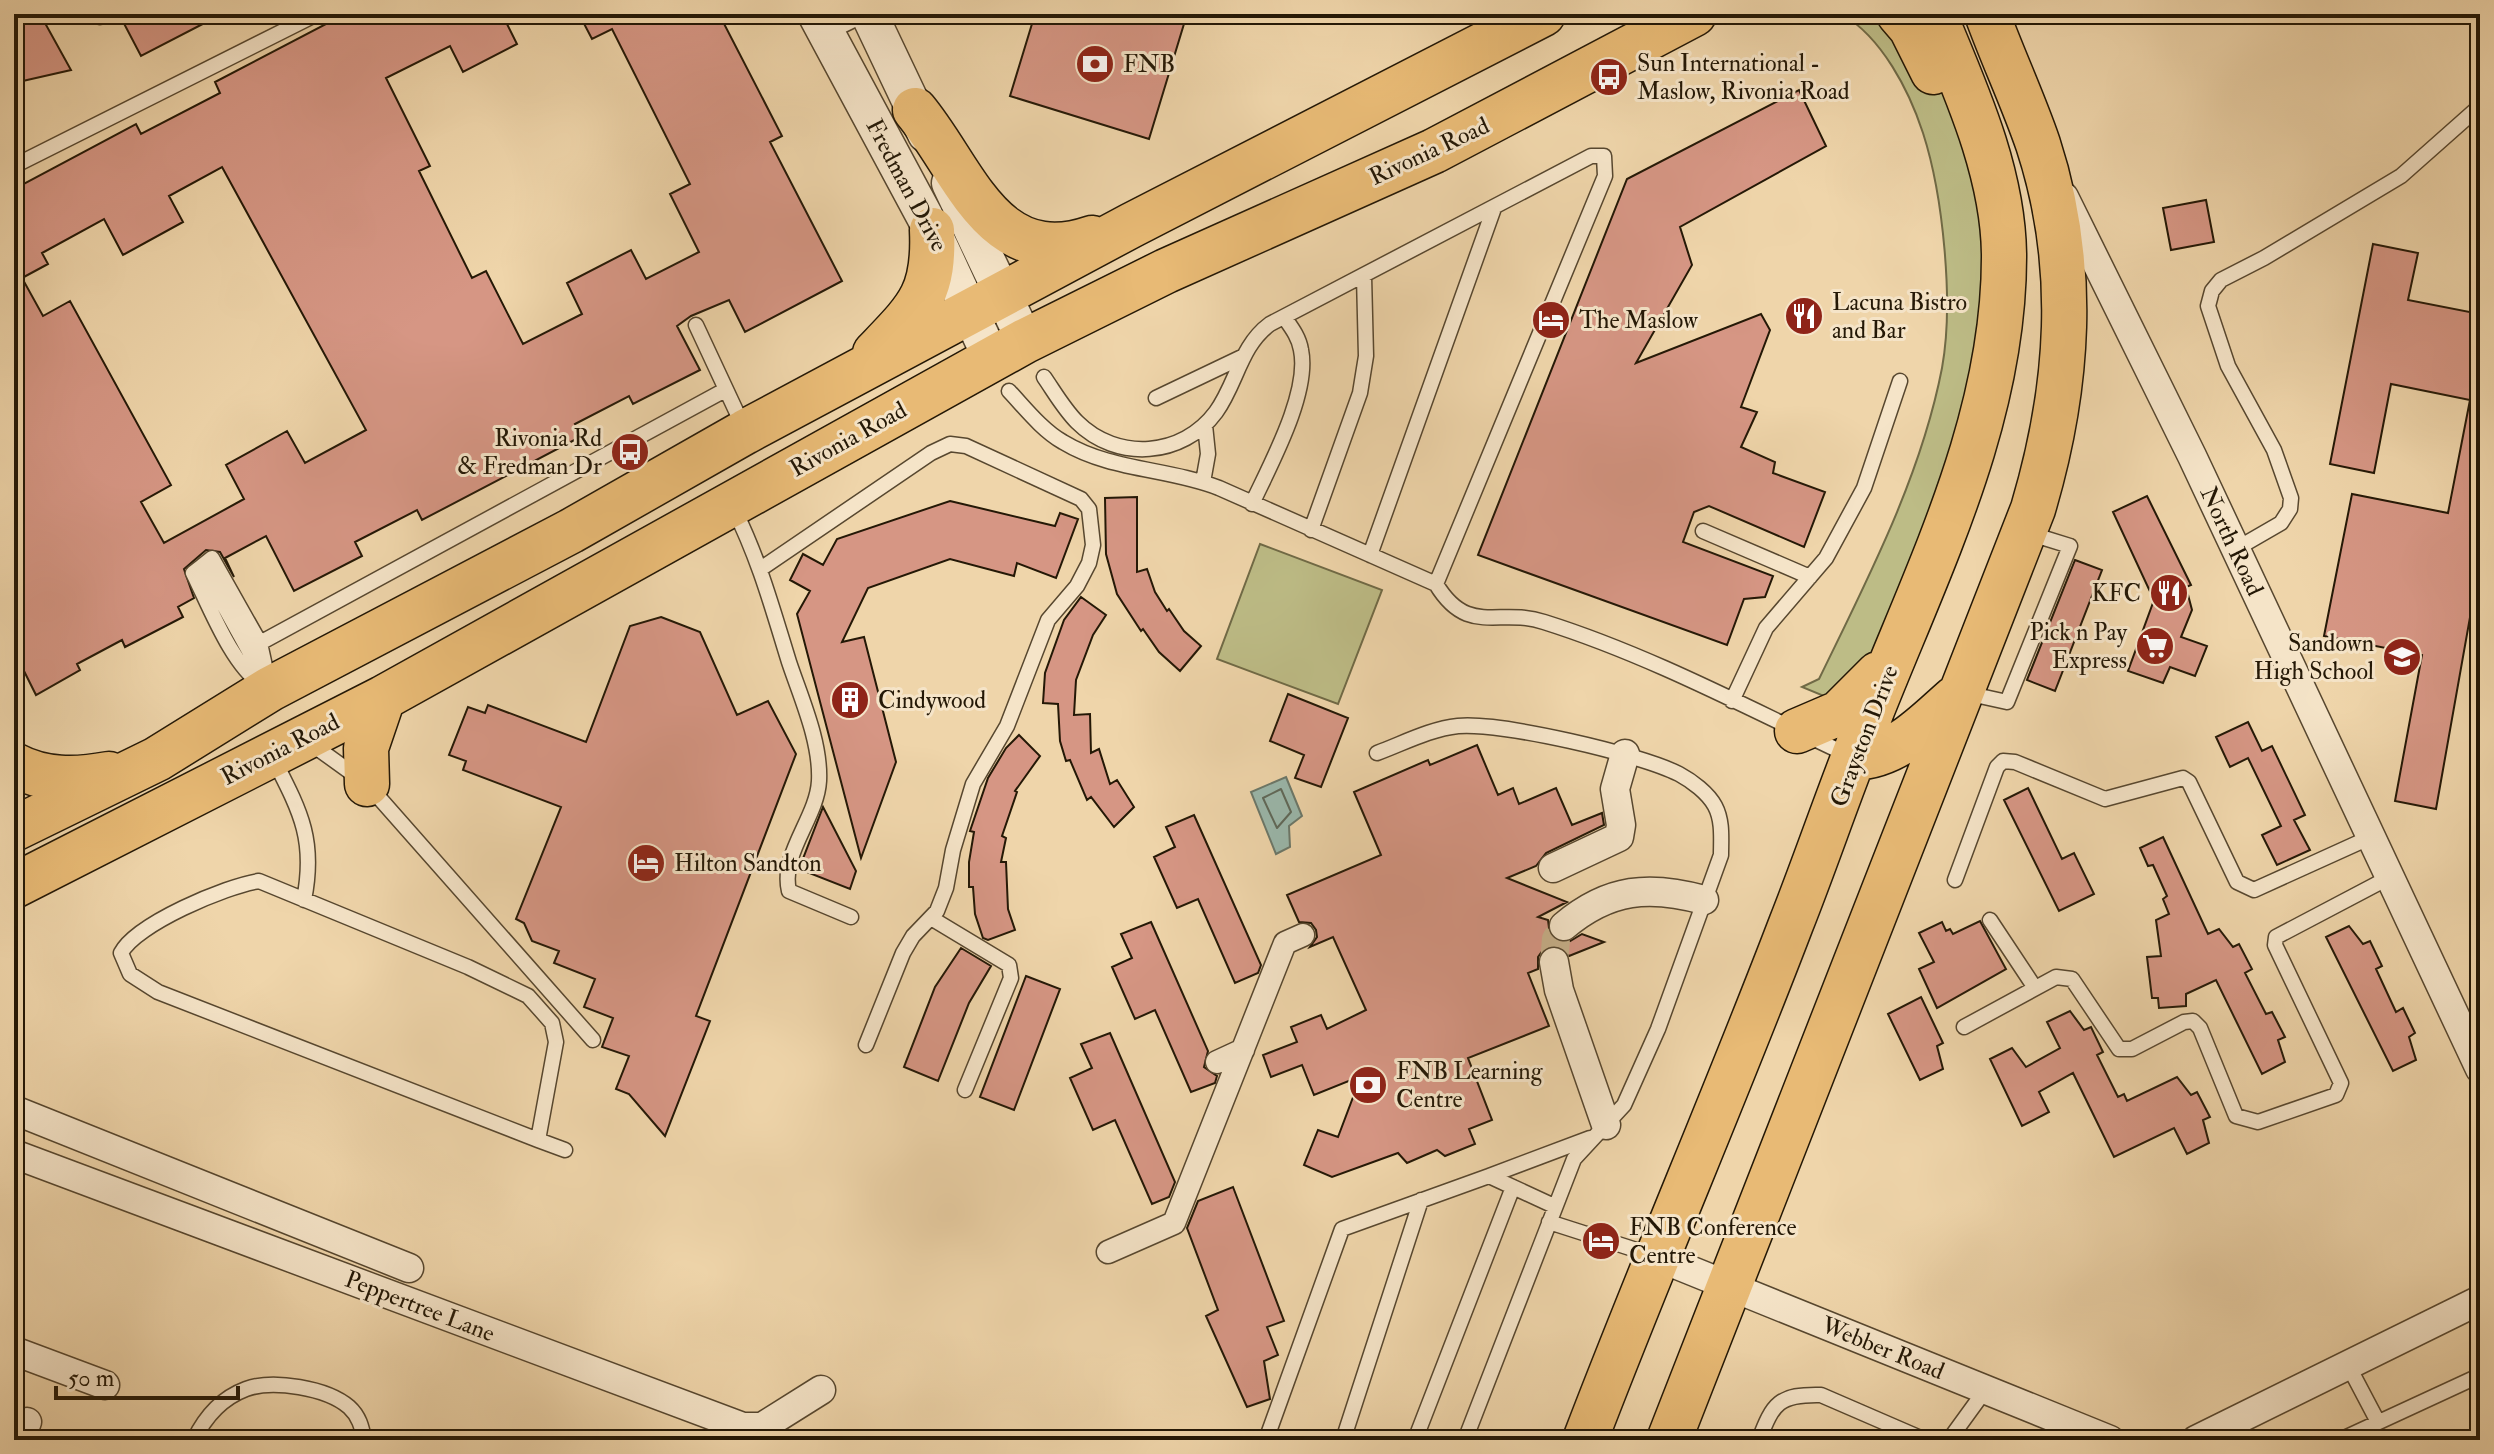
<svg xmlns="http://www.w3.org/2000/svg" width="2494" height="1454" font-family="'IM FELL Double Pica',serif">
<rect width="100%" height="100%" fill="#efd5aa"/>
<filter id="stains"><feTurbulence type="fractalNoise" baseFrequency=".0025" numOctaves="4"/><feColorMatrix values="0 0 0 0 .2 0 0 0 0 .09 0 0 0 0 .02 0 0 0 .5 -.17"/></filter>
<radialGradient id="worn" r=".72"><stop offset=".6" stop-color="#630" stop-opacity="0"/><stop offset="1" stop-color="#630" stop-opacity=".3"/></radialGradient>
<path fill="#bdbc86" stroke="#706a46" stroke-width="2" d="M 1842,14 L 1903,14 L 1914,28 L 1995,201 L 2000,279 L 1877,718 L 1802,687 L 1819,679 C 1867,580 1921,477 1942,368 C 1954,303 1943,195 1923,133 C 1909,90 1882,38 1842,14 Z
M 1260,544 L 1382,590 L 1338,704 L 1217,659 Z"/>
<path fill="#9ab8ac" stroke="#6b786a" stroke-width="2" d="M 1286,777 L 1302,816 L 1289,826 L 1290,847 L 1276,854 L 1251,792 Z"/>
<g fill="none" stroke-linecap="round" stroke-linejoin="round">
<path stroke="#5f6859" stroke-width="2" d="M 1281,789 L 1291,812 L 1277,828 L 1263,798 Z"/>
</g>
<path fill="#d69684" stroke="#241806" stroke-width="2" fill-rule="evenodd" d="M 14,14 L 40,14 L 71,70 L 14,83 Z
M 119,14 L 222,14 L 141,56 Z
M 345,14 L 502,14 L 517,44 L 463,72 L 450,46 L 386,78 L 430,166 L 419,171 L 472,278 L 486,271 L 523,344 L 582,314 L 567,283 L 631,250 L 646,279 L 699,252 L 670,194 L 690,184 L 612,29 L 592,39 L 579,14 L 719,14 L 782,136 L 770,142 L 842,281 L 745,332 L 729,300 L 691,316 L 677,326 L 700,370 L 633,404 L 629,396 L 575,424 L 582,436 L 422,520 L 417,510 L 355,542 L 362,556 L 294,591 L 266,536 L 225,558 L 234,577 L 220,552 L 206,550 L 184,569 L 194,598 L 178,607 L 183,617 L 125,647 L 122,640 L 77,664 L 80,670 L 36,695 L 14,651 L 14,189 L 136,124 L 141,134 L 220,93 L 215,82 ZM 222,167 L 366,430 L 305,463 L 287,431 L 226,465 L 244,499 L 164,543 L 141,502 L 171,485 L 70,301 L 43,316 L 22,278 L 48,264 L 42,253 L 104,219 L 123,255 L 183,222 L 169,196 Z
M 1035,14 L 1187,14 L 1149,139 L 1010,96 Z
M 1799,90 L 1826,146 L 1680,227 L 1692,265 L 1636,363 L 1761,314 L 1770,330 L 1741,407 L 1757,412 L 1741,447 L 1775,462 L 1773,473 L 1825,492 L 1804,547 L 1709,506 L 1694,512 L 1683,542 L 1773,576 L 1765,597 L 1744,599 L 1727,645 L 1478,555 L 1627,179 Z
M 2206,200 L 2214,242 L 2171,250 L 2163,208 Z
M 2373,244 L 2418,253 L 2408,300 L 2480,314 L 2480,561 L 2436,809 L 2395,801 L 2422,655 L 2324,636 L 2352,494 L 2448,513 L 2470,400 L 2391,384 L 2374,473 L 2330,464 Z
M 2147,496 L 2191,585 L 2186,587 L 2192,610 L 2181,637 L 2207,646 L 2195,676 L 2170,667 L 2163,683 L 2128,671 L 2154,600 L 2113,512 Z
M 1137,497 L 1137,572 L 1147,569 L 1155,592 L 1167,611 L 1169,609 L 1184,631 L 1201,646 L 1180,671 L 1159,652 L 1143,629 L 1141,631 L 1117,594 L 1106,554 L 1105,498 Z
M 950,501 L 1055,526 L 1060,513 L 1078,519 L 1056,578 L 1017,563 L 1014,576 L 950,559 L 868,588 L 842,642 L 864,637 L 896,762 L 861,858 L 797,614 L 810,591 L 790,580 L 803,554 L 823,565 L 837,539 Z
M 2075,560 L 2102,570 L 2055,691 L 2027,680 Z
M 1081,597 L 1106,615 L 1093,635 L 1076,680 L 1074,715 L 1090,714 L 1091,753 L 1099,749 L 1110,784 L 1117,780 L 1134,807 L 1114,827 L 1091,797 L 1087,800 L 1070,760 L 1066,761 L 1060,741 L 1058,704 L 1043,703 L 1045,673 L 1064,620 Z
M 661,617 L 700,632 L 737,715 L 768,701 L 796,754 L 696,1016 L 710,1021 L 665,1136 L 629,1094 L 616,1089 L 629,1056 L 602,1047 L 613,1018 L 584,1007 L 595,979 L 554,963 L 559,951 L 532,941 L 524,923 L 516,919 L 561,807 L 463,770 L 466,761 L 449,755 L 468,707 L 485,713 L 488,705 L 586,742 L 630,626 Z
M 1288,694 L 1348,718 L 1321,787 L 1295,778 L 1304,755 L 1270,741 Z
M 2248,722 L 2262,751 L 2272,746 L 2305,815 L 2294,820 L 2310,850 L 2277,865 L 2262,835 L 2281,826 L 2248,758 L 2230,767 L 2216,737 Z
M 1019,735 L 1040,756 L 1015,791 L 1017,792 L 1002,836 L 1006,838 L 1001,862 L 1006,862 L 1008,909 L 1015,930 L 988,940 L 983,938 L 975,914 L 973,887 L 969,887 L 969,862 L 974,832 L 970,831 L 988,778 L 1006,748 Z
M 1477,745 L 1498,795 L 1513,788 L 1519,804 L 1556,788 L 1572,825 L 1602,813 L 1604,825 L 1546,853 L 1536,866 L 1507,878 L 1567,902 L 1538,917 L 1548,920 L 1550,936 L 1557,941 L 1567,943 L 1582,934 L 1604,942 L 1569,956 L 1559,946 L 1543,950 L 1538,957 L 1538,969 L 1528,973 L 1549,1026 L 1468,1058 L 1492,1120 L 1469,1129 L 1475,1144 L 1445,1156 L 1437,1150 L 1407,1163 L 1398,1153 L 1332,1177 L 1304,1165 L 1318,1130 L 1338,1137 L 1361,1076 L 1314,1095 L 1302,1065 L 1271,1077 L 1263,1055 L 1297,1042 L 1291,1027 L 1321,1015 L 1327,1029 L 1366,1010 L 1333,937 L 1310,947 L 1317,937 L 1316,930 L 1311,923 L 1299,922 L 1287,895 L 1381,855 L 1354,792 L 1428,760 L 1430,765 Z
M 2028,788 L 2062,859 L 2074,853 L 2094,894 L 2059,911 L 2004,800 Z
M 823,807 L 856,871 L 850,889 L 799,869 Z
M 1194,815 L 1261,965 L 1258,973 L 1235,983 L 1198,899 L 1177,908 L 1154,857 L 1175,847 L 1166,827 Z
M 2163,837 L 2208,934 L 2219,929 L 2233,947 L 2239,944 L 2252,969 L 2245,973 L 2266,1014 L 2272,1012 L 2285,1037 L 2278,1040 L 2285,1062 L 2262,1074 L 2216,980 L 2186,994 L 2186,1006 L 2159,1008 L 2158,998 L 2152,998 L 2147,957 L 2161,956 L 2156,920 L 2169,914 L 2163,899 L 2167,896 L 2153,865 L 2148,866 L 2140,848 Z
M 1980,921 L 2006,969 L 1937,1008 L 1919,969 L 1934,962 L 1919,933 L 1942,922 L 1946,931 L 1950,929 L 1953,934 Z
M 1151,922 L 1208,1051 L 1204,1067 L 1217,1076 L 1215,1083 L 1191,1092 L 1155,1010 L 1135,1019 L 1112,967 L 1132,958 L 1121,934 Z
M 2349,926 L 2363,944 L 2370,941 L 2382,966 L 2376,969 L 2396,1012 L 2403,1008 L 2415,1033 L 2409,1037 L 2416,1060 L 2393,1071 L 2326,937 Z
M 961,948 L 991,966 L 969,1003 L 938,1081 L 904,1067 L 935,987 Z
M 1026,976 L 1060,989 L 1014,1110 L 980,1097 Z
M 1921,997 L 1943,1043 L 1937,1046 L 1943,1069 L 1920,1080 L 1888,1014 Z
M 2070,1011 L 2084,1030 L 2091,1027 L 2103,1052 L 2097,1055 L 2118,1097 L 2124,1094 L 2127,1101 L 2177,1077 L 2191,1095 L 2197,1092 L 2210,1117 L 2203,1120 L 2209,1143 L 2187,1154 L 2174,1128 L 2114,1157 L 2073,1073 L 2039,1092 L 2049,1112 L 2022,1126 L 1990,1059 L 2012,1048 L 2026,1067 L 2060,1048 L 2047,1022 Z
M 1110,1033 L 1175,1182 L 1169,1197 L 1152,1204 L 1115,1120 L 1093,1130 L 1070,1078 L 1092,1068 L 1081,1044 Z
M 1233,1187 L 1284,1321 L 1267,1327 L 1278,1355 L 1264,1361 L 1270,1399 L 1247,1407 L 1206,1316 L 1218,1310 L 1187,1228 L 1198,1201 Z"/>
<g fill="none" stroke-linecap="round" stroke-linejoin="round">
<path stroke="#c6af89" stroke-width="28" stroke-dasharray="28 14" stroke-linecap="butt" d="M 1554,962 L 1556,939 L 1564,926"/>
<g stroke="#57472f" stroke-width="17">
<path id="service" d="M 99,14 L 100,17
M 827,33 L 866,14
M 14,166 L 317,14
M 696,325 L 744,428
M 1044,377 C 1055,393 1064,409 1077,422 C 1117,462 1183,457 1216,412 C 1237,383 1240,346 1270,324 L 1591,156 L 1604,156 L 1605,176 L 1436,584
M 1009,391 C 1025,408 1042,430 1063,442 C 1111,471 1168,468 1219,488 L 1436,584 C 1468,637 1498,607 1544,622 C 1649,655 1748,708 1848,755
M 1156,398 L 1244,356
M 1203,482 L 1208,454 L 1205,425
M 1252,504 C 1270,465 1310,393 1301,350 C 1299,337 1291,327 1284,317
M 733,507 C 759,559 772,607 789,662 C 801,698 821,742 819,781 C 817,818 780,854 789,891 L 851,917
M 1311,530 L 1360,393 L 1366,356 L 1364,276
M 1703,531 L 1810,577
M 2236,549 L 2281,523 L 2290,509 L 2291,498 L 2274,450 L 2228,366 L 2208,306 L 2212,291 L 2221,280 L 2264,258 L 2401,176 L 2480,106
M 1370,555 L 1493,211
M 212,558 L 260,643 L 270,689 L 202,566 Z
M 202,566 L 193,573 C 209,605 233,668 263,685
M 762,568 L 931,453 L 950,444 L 966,446 L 1081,499 L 1089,509 L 1093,545 L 1089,563 L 1077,586 L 1048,620 L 1007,726 L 973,784 L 953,850 L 946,888 L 937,911 L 913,936 L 903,953 L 866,1045
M 260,643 L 725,390
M 1966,693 L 2007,702 L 2070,546 L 2028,533
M 1732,701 L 1766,628 L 1826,558 L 1864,488 L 1900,381
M 310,743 L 367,784 L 593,1040
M 1377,753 C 1404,743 1430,729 1458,726 C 1501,722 1640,754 1679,774 C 1692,781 1708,793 1715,806 C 1723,821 1721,839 1721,855 L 1658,1029 L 1624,1105 L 1574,1159 L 1465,1440
M 273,758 C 300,811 316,839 304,900
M 1955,880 L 1997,767 L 2003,761 L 2015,762 L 2105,799 L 2183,778 L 2189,782 L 2237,882 L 2254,890 L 2371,837
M 931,918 L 1009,965 L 1011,978 L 965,1090
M 1990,920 L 2035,988
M 1964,1027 L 2056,977 L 2072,979 L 2119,1049 L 2132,1049 L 2184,1022 L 2193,1021 L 2200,1028 L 2236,1116 L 2258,1122 L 2336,1095 L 2341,1083 L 2275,945 L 2276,937 L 2390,877
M 538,1140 L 556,1042 L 552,1023 L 528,996 L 468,967 L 259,881 C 226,886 136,924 121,953 L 130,974 L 158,992 L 538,1140 L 565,1150
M 1489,1176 L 1590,1138
M 1549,1222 L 1655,1256
M 2348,1365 L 2378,1422
M 194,1440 C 205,1417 222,1398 246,1389 C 273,1379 327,1388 349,1407 C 359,1416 362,1427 364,1440
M 1266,1440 L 1342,1229 L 1489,1176 L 1554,1206
M 1343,1440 L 1421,1200
M 1415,1440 L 1513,1187
M 1759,1440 C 1773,1403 1779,1394 1821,1395 L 1925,1440
M 1949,1440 L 1986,1389
M 2340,1440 L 2472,1379 L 2480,1379"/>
</g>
<g stroke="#57472f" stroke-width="25">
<path id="pedestrian" d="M 1217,1062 L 1243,1050
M 1108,1252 L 1174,1223 L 1285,943 L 1303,935"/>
</g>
<g stroke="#57472f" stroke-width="31">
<path id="minor" d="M 2064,197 L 2192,456 L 2480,1069
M 1553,868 L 1619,837 L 1621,825 L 1615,789 L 1625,754
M 1564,926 C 1609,888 1650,885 1704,900
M 1554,962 L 1559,990 L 1606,1125
M 14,1110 L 409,1268
M 14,1154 L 743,1427 L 762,1427 L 821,1390
M 1655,1256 L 2110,1440
M 14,1351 L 105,1385
M 18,1440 L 27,1422
M 2196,1440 L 2480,1300"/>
</g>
<g stroke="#57472f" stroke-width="39">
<path id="tertiary" d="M 816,14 L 932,230 L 992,360
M 869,14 L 926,134
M 950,183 L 1025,341"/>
</g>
<g stroke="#241806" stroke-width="47">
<path id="primary" d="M 1899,14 L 1911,28 L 1933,72
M 915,110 C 965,170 992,272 1092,238
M 875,353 C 918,308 935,294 932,230
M 1797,731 L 1839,713 L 1878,674
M 1854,758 C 1897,756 1924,725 1955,698
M 14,765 C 44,781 76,780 109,774
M 367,784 L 366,748 L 383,698
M 14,829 L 157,759 L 270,689 L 571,531 L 745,432 L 1132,225 L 1543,14
M 14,886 L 383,698 L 1025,341 L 1166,271 L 1434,151 L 1694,14
M 1585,1440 C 1651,1267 1725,1097 1791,924 C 1818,856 1841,786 1869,718 C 1928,568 2005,419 2004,254 C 2003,171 1965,89 1934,14
M 1669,1440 L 2033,509 C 2069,388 2078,266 2038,144 C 2023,100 2003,58 1987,14"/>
</g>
<use href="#service" stroke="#f5e4c8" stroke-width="14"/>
<use href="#pedestrian" stroke="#f5e4c8" stroke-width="22"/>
<use href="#minor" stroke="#f5e4c8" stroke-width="28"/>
<use href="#tertiary" stroke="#f5e4c8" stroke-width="36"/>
<use href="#primary" stroke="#e8ba75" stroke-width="44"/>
</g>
<defs>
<g id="bank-disc" transform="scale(2)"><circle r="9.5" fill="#8f2418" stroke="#f5e4c8"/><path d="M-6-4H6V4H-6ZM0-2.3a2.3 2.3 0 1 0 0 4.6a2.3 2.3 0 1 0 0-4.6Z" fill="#fff"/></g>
<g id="bus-disc" transform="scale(2)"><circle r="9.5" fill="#8f2418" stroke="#f5e4c8"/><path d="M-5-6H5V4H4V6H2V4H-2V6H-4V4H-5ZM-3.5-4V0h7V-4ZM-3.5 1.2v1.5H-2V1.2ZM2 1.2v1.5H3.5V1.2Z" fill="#fff"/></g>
<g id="restaurant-disc" transform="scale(2)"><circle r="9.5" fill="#8f2418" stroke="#f5e4c8"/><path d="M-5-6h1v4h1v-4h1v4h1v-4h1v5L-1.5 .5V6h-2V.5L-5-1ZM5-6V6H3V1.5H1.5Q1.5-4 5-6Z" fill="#fff"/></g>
<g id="hotel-disc" transform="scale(2)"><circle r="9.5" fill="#8f2418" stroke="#f5e4c8"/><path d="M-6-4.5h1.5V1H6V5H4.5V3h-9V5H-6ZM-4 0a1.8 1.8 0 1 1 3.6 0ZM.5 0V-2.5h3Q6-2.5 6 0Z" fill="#fff"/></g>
<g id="supermarket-disc" transform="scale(2)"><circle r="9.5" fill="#8f2418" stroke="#f5e4c8"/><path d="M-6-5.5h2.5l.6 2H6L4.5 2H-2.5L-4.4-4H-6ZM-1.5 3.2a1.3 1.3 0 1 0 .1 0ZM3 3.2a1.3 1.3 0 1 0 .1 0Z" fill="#fff"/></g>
<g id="school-disc" transform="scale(2)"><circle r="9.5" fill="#8f2418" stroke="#f5e4c8"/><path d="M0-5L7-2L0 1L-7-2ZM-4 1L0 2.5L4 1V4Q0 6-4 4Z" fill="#fff"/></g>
<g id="building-disc" transform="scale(2)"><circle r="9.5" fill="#8f2418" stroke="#f5e4c8"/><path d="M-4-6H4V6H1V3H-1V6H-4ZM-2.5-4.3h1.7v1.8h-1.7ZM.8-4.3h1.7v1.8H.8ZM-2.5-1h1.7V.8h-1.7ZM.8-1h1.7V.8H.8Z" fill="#fff"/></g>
</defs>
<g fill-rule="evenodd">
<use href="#bank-disc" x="1095" y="64"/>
<use href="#bus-disc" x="1609" y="77"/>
<use href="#restaurant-disc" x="1804" y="316"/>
<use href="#hotel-disc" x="1551" y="320"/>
<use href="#bus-disc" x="630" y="452"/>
<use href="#restaurant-disc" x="2169" y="593"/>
<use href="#supermarket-disc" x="2155" y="646"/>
<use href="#school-disc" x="2402" y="657"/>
<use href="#building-disc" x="850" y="700"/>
<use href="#hotel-disc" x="646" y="863"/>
<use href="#bank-disc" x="1368" y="1085"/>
<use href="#hotel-disc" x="1601" y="1241"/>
</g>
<g text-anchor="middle" stroke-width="6" stroke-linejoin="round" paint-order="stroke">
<g font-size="24" fill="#241806" stroke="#f5e4c8" text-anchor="start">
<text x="1637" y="71">Sun International -<tspan x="1637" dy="28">Maslow, Rivonia Road</tspan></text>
<text x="1123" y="72">FNB</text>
<text x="1832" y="310">Lacuna Bistro<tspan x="1832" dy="28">and Bar</tspan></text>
<text x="1579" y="328">The Maslow</text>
<text x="602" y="446" text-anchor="end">Rivonia Rd<tspan x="602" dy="28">&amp; Fredman Dr</tspan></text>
<text x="2141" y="601" text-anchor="end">KFC</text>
<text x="2127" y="640" text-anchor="end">Pick n Pay<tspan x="2127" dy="28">Express</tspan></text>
<text x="2374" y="651" text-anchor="end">Sandown<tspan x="2374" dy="28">High School</tspan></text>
<text x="878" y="708">Cindywood</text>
<text x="674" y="871">Hilton Sandton</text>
<text x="1396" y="1079">FNB Learning<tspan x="1396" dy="28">Centre</tspan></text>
<text x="1629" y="1235">FNB Conference<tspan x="1629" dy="28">Centre</tspan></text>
</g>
<g font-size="24" fill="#241806" stroke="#f5e4c8">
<text transform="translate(1429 151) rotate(-25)" y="8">Rivonia Road</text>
<text transform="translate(907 185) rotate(62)" y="8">Fredman Drive</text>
<text transform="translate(848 439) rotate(-29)" y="8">Rivonia Road</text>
<text transform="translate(2232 541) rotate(65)" y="8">North Road</text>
<text transform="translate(1864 736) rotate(-69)" y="8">Grayston Drive</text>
<text transform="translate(280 749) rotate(-27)" y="8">Rivonia Road</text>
<text transform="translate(420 1306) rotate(21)" y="8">Peppertree Lane</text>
<text transform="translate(1883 1348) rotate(22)" y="8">Webber Road</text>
</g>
</g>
<rect width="2494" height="1454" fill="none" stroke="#efd5aa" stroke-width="48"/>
<rect x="16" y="16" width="2462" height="1422" fill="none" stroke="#241806" stroke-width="4"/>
<rect x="24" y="24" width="2446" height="1406" fill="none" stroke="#241806" stroke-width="2"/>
<path d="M56 1386v12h182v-12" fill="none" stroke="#241806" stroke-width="4"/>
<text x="68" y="1386" font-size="24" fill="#241806" stroke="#f5e4c8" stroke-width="6" paint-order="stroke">50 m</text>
<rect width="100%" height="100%" filter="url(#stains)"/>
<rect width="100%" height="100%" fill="url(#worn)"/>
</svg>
